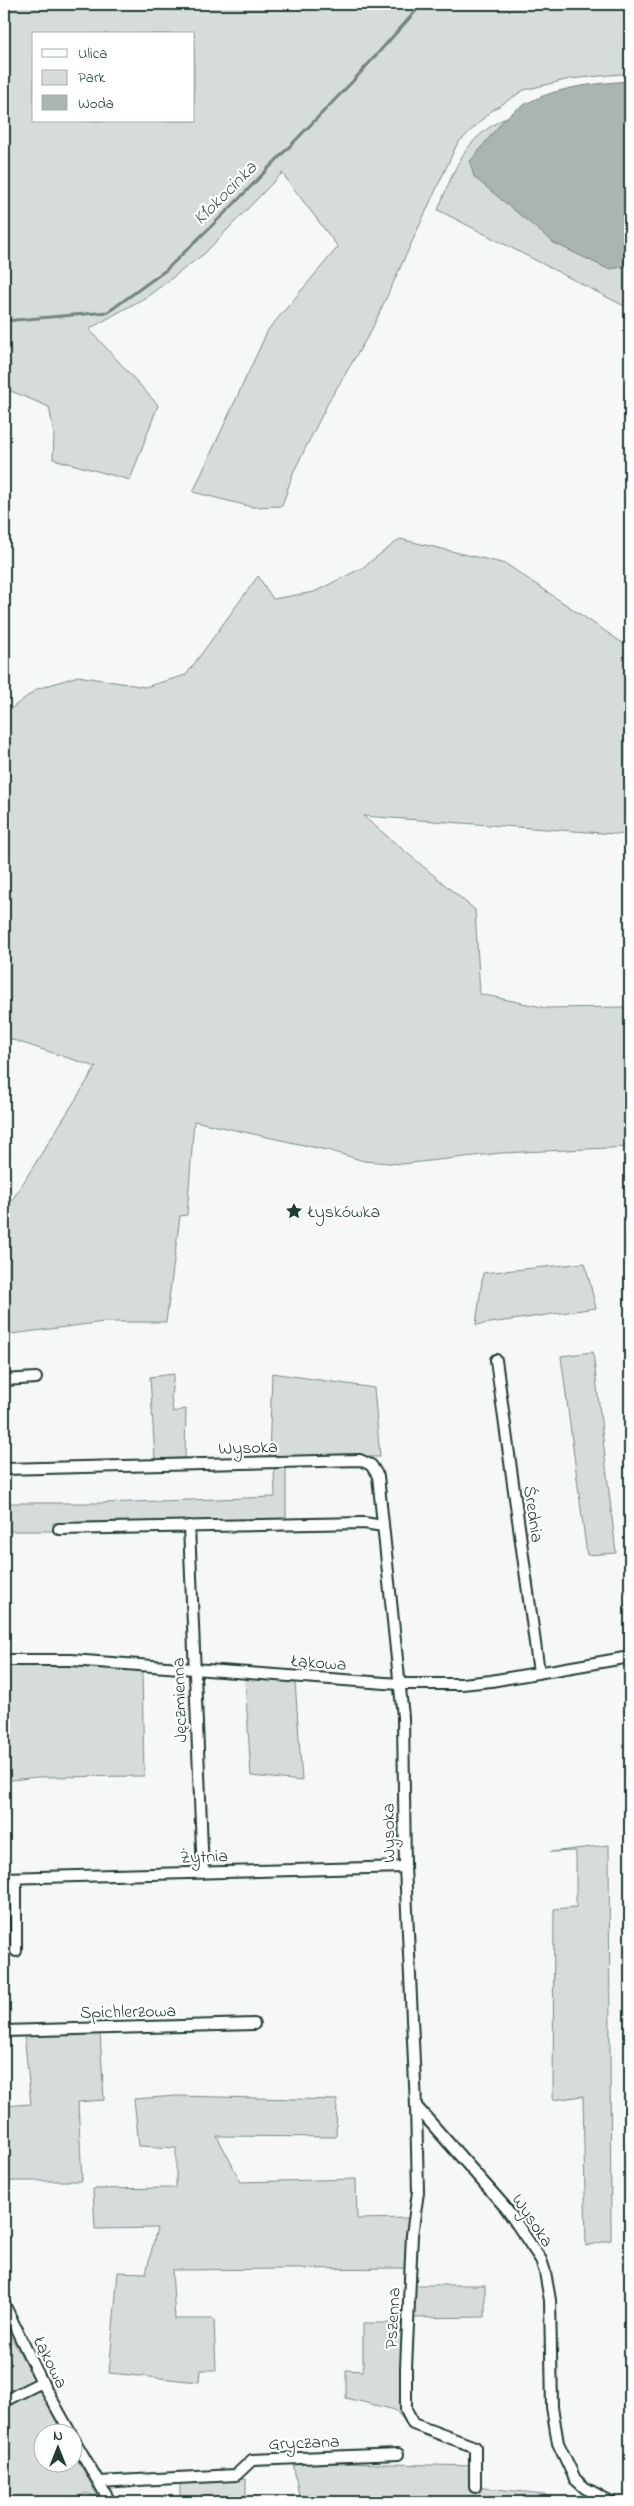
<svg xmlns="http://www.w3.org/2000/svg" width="634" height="2506" font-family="'Indie Flower',sans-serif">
<rect width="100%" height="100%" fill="#f6f7f7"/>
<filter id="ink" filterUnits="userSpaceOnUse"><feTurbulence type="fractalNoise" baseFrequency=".02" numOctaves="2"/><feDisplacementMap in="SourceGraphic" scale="10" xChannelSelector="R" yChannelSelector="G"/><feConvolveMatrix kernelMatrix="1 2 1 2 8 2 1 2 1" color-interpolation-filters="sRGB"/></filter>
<g filter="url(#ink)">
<path fill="#d6dcdb" stroke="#7a8c88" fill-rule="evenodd" d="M 4,4 L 630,4 L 630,73 L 570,79 L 524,90 L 490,112 L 457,144 L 371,331 L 329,401 L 293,473 L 282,506 L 252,507 L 193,492 L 268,330 L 338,247 L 282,173 L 205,253 L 148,296 L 89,329 L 158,405 L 130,480 L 53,459 L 54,433 L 49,407 L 4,388 ZM 34,34 L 194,34 L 194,121 L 34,121 Z
M 507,117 L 470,162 L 608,269 L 630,266 L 630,309 L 438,210 C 456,166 463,139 507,117 Z
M 400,539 L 506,564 L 630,648 L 630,835 L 363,816 L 475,910 L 480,994 L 546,1008 L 630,1007 L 630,1147 L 501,1153 L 402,1164 L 364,1161 L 331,1151 L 194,1121 L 187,1215 L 180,1216 L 166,1322 L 104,1322 L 4,1335 L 4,1213 L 96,1067 L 4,1037 L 4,714 L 37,689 L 78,676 L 145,687 L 186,675 L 258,576 L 273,599 L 314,592 L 362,568 Z
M 585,1263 L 596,1308 L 476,1325 L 483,1273 Z
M 593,1352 L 616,1553 L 587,1555 L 561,1356 Z
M 272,1373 L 374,1388 L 380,1457 L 269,1456 Z
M 174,1374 L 171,1396 L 173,1412 L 186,1409 L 185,1458 L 155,1459 L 150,1377 Z
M 274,1466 L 286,1466 L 286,1519 L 53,1523 L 53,1531 L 4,1531 L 4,1503 L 103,1503 L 275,1497 Z
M 68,1665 L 142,1670 L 144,1776 L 37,1777 L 4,1781 L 4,1666 Z
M 245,1679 L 295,1681 L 302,1781 L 251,1776 Z
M 609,1845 L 611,2240 L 586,2246 L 583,2096 L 553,2100 L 554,1909 L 576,1907 L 576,1851 L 550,1852 Z
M 24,2033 L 100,2033 L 104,2100 L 78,2102 L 82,2181 L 4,2181 L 4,2106 L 31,2104 Z
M 177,2096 L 337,2100 L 336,2137 L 217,2136 L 241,2182 L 356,2179 L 357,2219 L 408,2218 L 405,2268 L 172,2270 L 175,2319 L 214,2319 L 216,2370 L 200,2370 L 199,2382 L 109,2373 L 118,2272 L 146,2273 L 157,2228 L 95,2229 L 93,2189 L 176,2188 L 176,2148 L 139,2146 L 134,2099 Z
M 413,2285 L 485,2285 L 485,2317 L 413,2318 Z
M 4,2323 L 35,2382 L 4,2398 Z
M 363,2323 L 403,2323 L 403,2419 L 395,2410 L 346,2398 L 346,2370 L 363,2371 Z
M 39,2389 L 63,2433 L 42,2434 L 42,2464 L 72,2464 L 73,2451 L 98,2497 L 85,2493 L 72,2502 L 4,2502 L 4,2407 Z
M 293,2462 L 478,2466 L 475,2487 L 545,2494 L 546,2502 L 300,2502 Z
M 246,2479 L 246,2502 L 180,2502 L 180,2482 Z"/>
<path fill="#aab5b1" stroke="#72857f" d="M 630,81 L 630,266 L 608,269 L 554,243 L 474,177 L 470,162 C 482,147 494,130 507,117 C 540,88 589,84 630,81 Z"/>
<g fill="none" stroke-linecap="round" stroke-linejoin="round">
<path stroke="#72857f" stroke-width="3" d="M 4,321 L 108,312 L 166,270 L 230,208 L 353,81 L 422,4
M 4,2497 L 7,2502"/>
<g stroke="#1f3d34" stroke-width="14">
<path id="minor" d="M 496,1360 L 539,1672
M 4,1380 L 36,1378
M 4,1469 L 360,1460 L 371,1465 L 378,1476 L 403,1717 L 405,1867 L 416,2106 L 506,2208 L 541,2260 L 545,2272 L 550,2300 L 552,2407 L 558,2443 L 575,2479 L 585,2488 L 611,2502
M 189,1526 L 203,1873
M 59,1529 L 364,1523 L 383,1526
M 4,1660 L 71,1660 L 399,1684 L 462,1684 L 491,1681 L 630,1657
M 4,1878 L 405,1867
M 16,1878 L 16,1951
M 4,2031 L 254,2024
M 416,2106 L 418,2192 L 412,2235 L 406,2368 L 406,2410 L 413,2424 L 475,2447 L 475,2487
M 4,2304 L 42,2382 L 71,2434
M 4,2401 L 42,2382
M 72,2436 L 110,2502
M 98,2482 L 236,2475 L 252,2460 L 398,2454"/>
</g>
<use href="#minor" stroke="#fff" stroke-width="10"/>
</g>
</g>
<defs>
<g id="sight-bare" transform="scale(1.35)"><path d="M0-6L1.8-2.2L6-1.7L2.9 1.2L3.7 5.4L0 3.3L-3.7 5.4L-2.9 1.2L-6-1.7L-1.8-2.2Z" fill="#1f3d34" stroke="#fff" stroke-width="2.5" paint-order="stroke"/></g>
</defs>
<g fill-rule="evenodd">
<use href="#sight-bare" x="294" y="1211"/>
</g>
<g text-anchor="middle" stroke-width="4.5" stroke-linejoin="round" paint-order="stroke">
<g font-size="18" fill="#1f3d34" stroke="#fff" text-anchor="start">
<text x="308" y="1217">Łyskówka</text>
</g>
<g font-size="18" fill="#1f3d34" stroke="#fff">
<text transform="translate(248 1447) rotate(-2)" y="6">Wysoka</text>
<text transform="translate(534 1514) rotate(82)" y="6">Średnia</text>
<text transform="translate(319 1662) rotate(4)" y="6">Łąkowa</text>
<text transform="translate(179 1700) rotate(-92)" y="6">Jęczmienna</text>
<text transform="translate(388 1833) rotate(-91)" y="6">Wysoka</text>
<text transform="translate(204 1856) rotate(-2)" y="6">Żytnia</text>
<text transform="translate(128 2011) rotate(-1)" y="6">Spichlerzowa</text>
<text transform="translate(533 2220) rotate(56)" y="6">Wysoka</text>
<text transform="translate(392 2318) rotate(-87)" y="6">Pszenna</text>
<text transform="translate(51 2362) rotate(63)" y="6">Łąkowa</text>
<text transform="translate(304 2442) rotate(-2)" y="6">Gryczana</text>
</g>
<g font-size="19" font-style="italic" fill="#49615a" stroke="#fff">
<text transform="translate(224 192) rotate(-45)" y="7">Kłokocinka</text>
</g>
</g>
<rect width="634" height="2506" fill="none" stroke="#fff" stroke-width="20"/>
<rect x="10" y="10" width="614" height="2486" fill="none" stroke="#1f3d34" stroke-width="2" filter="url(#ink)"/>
<rect x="32" y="32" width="162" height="90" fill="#ffffff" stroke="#a5b1ae"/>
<rect x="42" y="49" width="25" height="8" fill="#ffffff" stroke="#a5b1ae"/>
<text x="78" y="58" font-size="15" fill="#1f3d34">Ulica</text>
<rect x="42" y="70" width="25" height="15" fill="#d6dcdb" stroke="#a5b1ae"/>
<text x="78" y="82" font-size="15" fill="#1f3d34">Park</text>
<rect x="42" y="95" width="25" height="15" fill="#aab5b1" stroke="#a5b1ae"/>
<text x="78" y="108" font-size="15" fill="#1f3d34">Woda</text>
<g transform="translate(58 2448)"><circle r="24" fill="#ffffff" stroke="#a5b1ae"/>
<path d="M0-4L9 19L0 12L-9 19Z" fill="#1f3d34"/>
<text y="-8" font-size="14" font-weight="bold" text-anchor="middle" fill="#1f3d34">N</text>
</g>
</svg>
